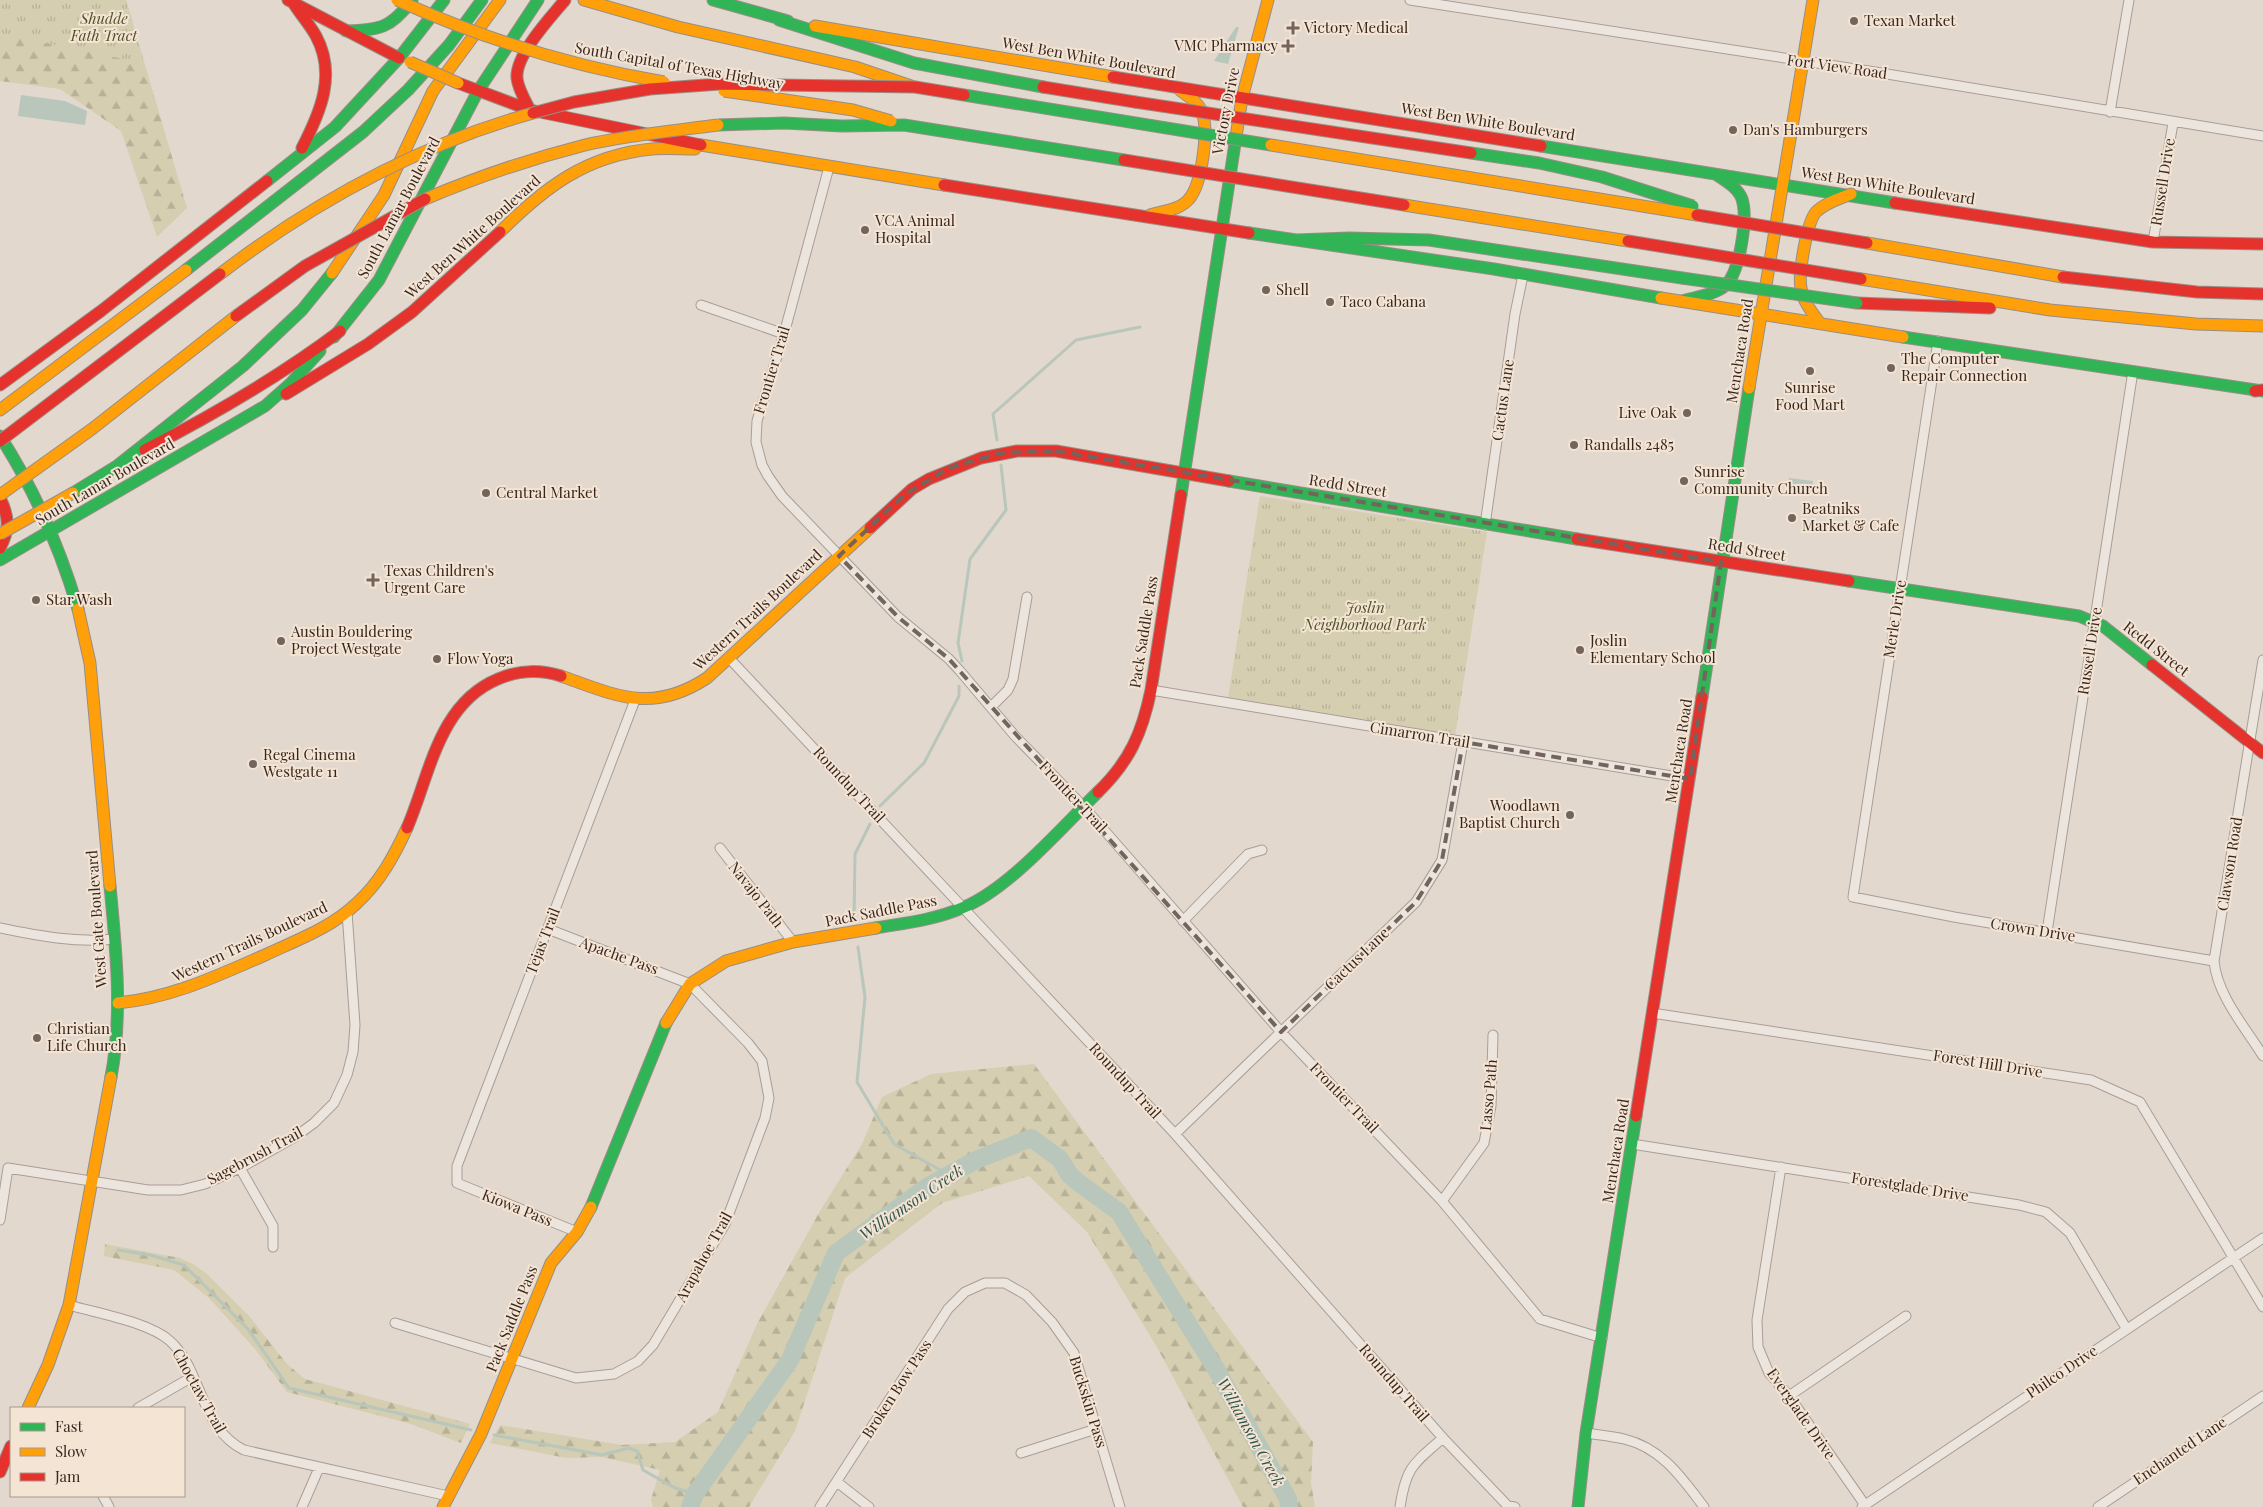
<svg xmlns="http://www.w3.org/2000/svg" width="2263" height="1507" font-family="'Playfair Display',serif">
<defs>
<pattern id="forest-firs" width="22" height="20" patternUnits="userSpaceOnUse" patternTransform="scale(1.25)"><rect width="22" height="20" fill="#d5ceb0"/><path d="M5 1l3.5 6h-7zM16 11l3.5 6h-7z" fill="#b7b197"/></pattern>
<pattern id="park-tufts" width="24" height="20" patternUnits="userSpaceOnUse" patternTransform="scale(1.25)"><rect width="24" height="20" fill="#d5ceb0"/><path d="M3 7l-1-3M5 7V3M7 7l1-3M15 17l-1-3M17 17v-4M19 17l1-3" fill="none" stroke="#b7b197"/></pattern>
</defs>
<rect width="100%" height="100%" fill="#e3d8cd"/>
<path fill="url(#forest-firs)" d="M 0,0 L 126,0 L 187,208 L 157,237 L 121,131 L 60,89 L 0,81 Z
M 1034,1064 L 1313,1442 L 1311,1483 L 1315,1507 L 1243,1507 L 1158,1349 L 1087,1232 L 1029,1176 L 942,1203 L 845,1278 L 795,1431 L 749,1507 L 653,1507 L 651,1500 L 660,1470 L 602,1457 L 566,1458 L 490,1443 L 500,1425 L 622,1445 L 675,1442 L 718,1412 L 757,1324 L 820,1211 L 862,1144 L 882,1097 L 931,1074 Z
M 105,1244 L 180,1258 L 193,1264 L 207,1274 L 249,1316 L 287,1364 L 305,1379 L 470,1424 L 461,1443 L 408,1423 L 287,1392 L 255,1349 L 209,1298 L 174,1270 L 104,1256 Z"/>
<path fill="url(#park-tufts)" d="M 0,0 L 126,0 L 144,63 L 0,34 Z
M 1260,496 L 1487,532 L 1455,736 L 1228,698 Z"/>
<path fill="#b8c6bb" d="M 1236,27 L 1239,27 L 1228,64 L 1214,61 Z
M 21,95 L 65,101 L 87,111 L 85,125 L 18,116 Z
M 1789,478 L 1813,481 L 1812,494 L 1787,490 Z"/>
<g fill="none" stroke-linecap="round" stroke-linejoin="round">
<path stroke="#b8c6bb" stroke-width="3" d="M 997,440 L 993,414 L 1076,340 L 1140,327
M 962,661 L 958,643 L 970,559 L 1006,510 L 1001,465
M 880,806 L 924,763 L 959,696 L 959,686
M 854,920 L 855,854 L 870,824
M 858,947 L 865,997 L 857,1082 L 894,1144 L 949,1175
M 118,1250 L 150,1255 L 184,1265 L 248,1329 L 289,1388 L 471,1430
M 494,1435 L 602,1455 L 629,1448 L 637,1451 L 643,1470 L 675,1488 L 695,1494"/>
<path stroke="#b8c6bb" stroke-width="18" d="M 690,1507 L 695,1494 L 790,1360 L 836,1253 L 927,1187 L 976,1160 L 1031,1138 L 1060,1159 L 1069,1174 L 1079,1183 L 1119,1212 L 1219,1374 L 1288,1499 L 1289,1507"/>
<g stroke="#a89e97" stroke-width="11">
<path id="street" d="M 1410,0 L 1875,72 L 2263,136
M 2110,112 L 2129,0
M 829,167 L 784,334 L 757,421 L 756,442 L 762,465 L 768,476 L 782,496 L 898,617 L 949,659 L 960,671 L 1015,736 L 1083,806 L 1281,1032 L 1442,1201 L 1540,1319 L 1602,1338
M 2153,242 L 2173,123
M 701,305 L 784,334
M 1938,341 L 1853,897 L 1954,917 L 2214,961
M 1485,525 L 1515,314 L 1523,275
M 729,658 L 1175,1134 L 1443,1438 L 1507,1505 L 1515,1507
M 2263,660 L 2214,961 C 2217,995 2245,1027 2263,1056
M 1151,690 L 1690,779
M 991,707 L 1008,690 L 1013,679 L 1027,597
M 720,848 L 793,942
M 1183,921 L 1248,854 L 1262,850
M 0,928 C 38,936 76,943 115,939
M 2047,932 L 2133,371
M 1652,1013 L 2091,1080 L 2140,1102 L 2263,1307
M 1175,1134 L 1416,902 L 1442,860 L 1463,742
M 1632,1144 L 2019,1205 L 2046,1212 L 2070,1233 L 2126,1328
M 1781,1167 L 1757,1320 L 1758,1347 L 1769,1373 L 1789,1396 L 1865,1505
M 240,1168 L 273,1226 L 273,1247
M 1442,1201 L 1484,1143 L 1491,1106 L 1493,1035
M 0,1220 L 8,1168 L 148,1190 L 181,1190 L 205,1184 L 240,1168 L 295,1137 L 314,1123 L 334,1103 L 347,1075 L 353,1052 L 355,1025 L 347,912
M 577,1232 L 457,1183 L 457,1166 L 635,700
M 69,1305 C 96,1313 149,1322 170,1341 C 202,1369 200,1429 244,1450 L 448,1496
M 395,1323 L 576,1378 L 614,1374 L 638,1361 L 653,1345 L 725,1224 L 765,1118 L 769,1098 L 762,1061 L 748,1043 L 690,984 L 548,929
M 1789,1396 L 1906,1316
M 138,1408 L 192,1377
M 1586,1433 C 1599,1435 1612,1436 1624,1439 C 1662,1448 1682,1478 1704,1507
M 1021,1453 L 1096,1429
M 837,1482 L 869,1507
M 103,1496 L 109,1507
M 302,1507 L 319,1468
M 820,1507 L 948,1309 L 965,1292 L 985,1283 L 1005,1283 L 1026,1295 L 1052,1322 L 1074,1353 L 1120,1507
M 1400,1507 C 1406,1467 1413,1464 1443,1438
M 1862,1507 L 2263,1238
M 2098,1507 L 2263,1396"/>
</g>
<g stroke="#988e86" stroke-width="13">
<path id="fast" d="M 713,0 L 788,21
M 779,20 L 914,63 L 1043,87
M 346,31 C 380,30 391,28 412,0
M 1541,146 L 1895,203
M 267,181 L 335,127 L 399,58 L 444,0
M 1249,233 L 1494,269 L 1661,298
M 1296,240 L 1349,238 L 1429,240 L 1682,278
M 186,270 L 363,132 L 408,90 L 449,45 L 482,0
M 1682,301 C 1696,297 1715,295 1726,285 C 1740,271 1748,218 1742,199 C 1738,188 1726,181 1717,175
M 334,337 L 379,280 L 478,91 L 538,0
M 1903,337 L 2263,391
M 0,436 C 34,489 60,548 78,609
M 118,465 L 243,366 L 302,310 L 332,273
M 1229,481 L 1577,539
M 73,493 L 125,461
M 1181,495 L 1236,137
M 0,560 L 265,406 L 291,383 L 320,351
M 1849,581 L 2079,616 L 2103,626 L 2152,665
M 1702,697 L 1749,388
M 110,886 C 116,949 123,1014 111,1077
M 876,928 C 905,923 934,920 962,908 C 1009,889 1060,829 1098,792
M 591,1207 L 666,1023
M 1578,1507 L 1586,1433 L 1636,1116"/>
</g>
<g stroke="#988e86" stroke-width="13">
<path id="slow" d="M 584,0 L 678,27 L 855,67 L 911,86
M 815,26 L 1113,77
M 1236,137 L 1242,98 L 1268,0
M 701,145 L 944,185
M 1150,215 C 1163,211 1180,210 1189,199 C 1202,184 1209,130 1202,112 C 1198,102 1188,96 1180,90
M 500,232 C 545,187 587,155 652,149 C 666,148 681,149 695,149
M 1867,243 L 2063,277
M 332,273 L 384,195 L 433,91 L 500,0
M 1861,279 L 2050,310 L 2196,324 L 2263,326
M 1661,298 L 1903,337
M 1819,322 C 1811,311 1803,301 1801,288 C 1798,274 1807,222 1816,212 C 1825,203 1839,199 1851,194
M 1749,388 L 1813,0
M 0,410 L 186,270
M 78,609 L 90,663 L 110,886
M 561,676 C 617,696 652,714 707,678 L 870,528
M 118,1003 C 171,998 217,976 265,955 C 297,940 331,928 357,903 C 380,882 394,856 407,828
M 666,1023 L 690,984 L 726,961 L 793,942 L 876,928
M 28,1408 L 48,1365 L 69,1305 L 111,1077
M 443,1507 L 481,1434 L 551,1263 L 577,1232 L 591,1207"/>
</g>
<g stroke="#988e86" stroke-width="13">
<path id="jam" d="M 288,0 L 399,58
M 294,4 C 301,15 310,25 316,36 C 337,75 320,113 302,148
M 1113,77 L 1541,146
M 458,83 L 530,110 L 701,145
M 1043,87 L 1135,102
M 530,110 C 525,100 518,89 517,78 C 515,55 551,17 565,0
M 944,185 L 1249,233
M 1895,203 L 2153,242 L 2263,244
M 2063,277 L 2197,292 L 2263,294
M 1857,303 L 1990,308
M 0,385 L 101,311 L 267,181
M 2255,391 L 2263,390
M 286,394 L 368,344 L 412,312 L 500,232
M 145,450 C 213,415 279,377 340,331
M 0,498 C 9,516 10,530 0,548
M 870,528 L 912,489 L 929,479 L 981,458 L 1017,451 L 1056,451 L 1229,481
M 1577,539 L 1849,581
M 2152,665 L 2263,753
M 1098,792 C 1130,761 1142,733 1151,690 L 1181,495
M 407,828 C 430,775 438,704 498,679 C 519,670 539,669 561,676
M 1636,1116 L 1702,697
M 0,1472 L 11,1446"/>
</g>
<use href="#street" stroke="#ece5de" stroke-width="9"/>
<use href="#fast" stroke="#30b455" stroke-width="11"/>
<use href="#slow" stroke="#ff9f0a" stroke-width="11"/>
<use href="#jam" stroke="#e5322d" stroke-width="11"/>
<g stroke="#988e86" stroke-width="13" stroke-linecap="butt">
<path id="fast-bridge" d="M 964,95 L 1271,145
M 718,125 L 784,123 L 842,126 L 904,125 L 1124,160
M 1471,153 L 1539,163 L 1602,177 L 1693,206
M 1682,278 L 1857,303"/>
</g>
<g stroke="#988e86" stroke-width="13" stroke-linecap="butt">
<path id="slow-bridge" d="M 397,0 C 483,39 571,66 664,82
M 410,62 L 458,83
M 724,91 L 853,110 L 891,121
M 1271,145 L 1697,215
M 425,199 C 477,177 530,159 585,145 C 628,135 673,131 718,125
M 1404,205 L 1628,241
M 220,274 C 314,202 418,145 533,113
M 0,495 L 92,429 L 236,316
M 0,534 L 73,493"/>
</g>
<g stroke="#988e86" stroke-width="13" stroke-linecap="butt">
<path id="jam-bridge" d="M 1135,102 L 1471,153
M 533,113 L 574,102 L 650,89 L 720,84 L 915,87 L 964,95
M 1124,160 L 1404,205
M 1697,215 L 1867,243
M 1628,241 L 1861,279
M 236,316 L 305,266 L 425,199
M 0,441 L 220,274"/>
</g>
<use href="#fast-bridge" stroke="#30b455" stroke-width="11"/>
<use href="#slow-bridge" stroke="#ff9f0a" stroke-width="11"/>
<use href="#jam-bridge" stroke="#e5322d" stroke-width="11"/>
</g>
<path fill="none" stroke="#73645c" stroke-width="4" stroke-dasharray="10 6" stroke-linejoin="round" d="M 1056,451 L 1721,562 L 1690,779 L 1463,742 L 1442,860 L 1416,902 L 1281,1032 L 949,659 L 898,617 L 839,556 L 904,495 L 949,468 L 1000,453 Z"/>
<g fill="#73645c" stroke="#f4e4d4" stroke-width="2">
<circle cx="1854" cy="21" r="5"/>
<path d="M1290.5 20.5h5v5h5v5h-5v5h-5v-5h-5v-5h5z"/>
<path d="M1285.5 38.5h5v5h5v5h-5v5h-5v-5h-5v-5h5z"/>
<circle cx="1733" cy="130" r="5"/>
<circle cx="865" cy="230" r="5"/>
<circle cx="1266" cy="290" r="5"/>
<circle cx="1330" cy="302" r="5"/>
<circle cx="1891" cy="368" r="5"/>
<circle cx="1810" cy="371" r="5"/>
<circle cx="1687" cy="413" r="5"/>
<circle cx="1574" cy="445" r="5"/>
<circle cx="1684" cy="481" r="5"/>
<circle cx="486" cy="493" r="5"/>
<circle cx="1792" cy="518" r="5"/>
<path d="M370.5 572.5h5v5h5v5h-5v5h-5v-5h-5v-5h5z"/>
<circle cx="36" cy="600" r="5"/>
<circle cx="281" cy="641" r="5"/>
<circle cx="1580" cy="650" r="5"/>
<circle cx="437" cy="659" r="5"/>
<circle cx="253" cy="764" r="5"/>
<circle cx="1570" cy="815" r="5"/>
<circle cx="37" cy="1038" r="5"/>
</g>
<g text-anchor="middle" stroke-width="4" stroke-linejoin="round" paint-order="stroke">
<g font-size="15" font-style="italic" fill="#4f5226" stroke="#f4e4d4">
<text x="104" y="24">Shudde<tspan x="104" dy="17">Fath Tract</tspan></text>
<text x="1365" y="613">Joslin<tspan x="1365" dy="17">Neighborhood Park</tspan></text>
</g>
<g font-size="15" fill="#37261f" stroke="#f4e4d4" text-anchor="start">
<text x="1864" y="26">Texan Market</text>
<text x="1304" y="33">Victory Medical</text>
<text x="1278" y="51" text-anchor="end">VMC Pharmacy</text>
<text x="1743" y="135">Dan's Hamburgers</text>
<text x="875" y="226">VCA Animal<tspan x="875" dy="17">Hospital</tspan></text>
<text x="1276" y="295">Shell</text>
<text x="1340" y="307">Taco Cabana</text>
<text x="1901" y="364">The Computer<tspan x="1901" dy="17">Repair Connection</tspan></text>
<text x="1810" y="393" text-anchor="middle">Sunrise<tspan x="1810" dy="17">Food Mart</tspan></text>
<text x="1677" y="418" text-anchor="end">Live Oak</text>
<text x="1584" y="450">Randalls 2485</text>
<text x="1694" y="477">Sunrise<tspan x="1694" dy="17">Community Church</tspan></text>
<text x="496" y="498">Central Market</text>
<text x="1802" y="514">Beatniks<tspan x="1802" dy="17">Market &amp; Cafe</tspan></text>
<text x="384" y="576">Texas Children's<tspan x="384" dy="17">Urgent Care</tspan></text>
<text x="46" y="605">Star Wash</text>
<text x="291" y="637">Austin Bouldering<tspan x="291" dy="17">Project Westgate</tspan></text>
<text x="1590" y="646">Joslin<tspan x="1590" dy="17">Elementary School</tspan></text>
<text x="447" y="664">Flow Yoga</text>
<text x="263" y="760">Regal Cinema<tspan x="263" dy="17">Westgate 11</tspan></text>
<text x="1560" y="811" text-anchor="end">Woodlawn<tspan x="1560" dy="17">Baptist Church</tspan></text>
<text x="47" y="1034">Christian<tspan x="47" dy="17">Life Church</tspan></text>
</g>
<g font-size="15" fill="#37261f" stroke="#f4e4d4">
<text transform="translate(1089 58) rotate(10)" y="5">West Ben White Boulevard</text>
<text transform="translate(679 66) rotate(10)" y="5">South Capital of Texas Highway</text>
<text transform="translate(1837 67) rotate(8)" y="5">Fort View Road</text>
<text transform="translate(1226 111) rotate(-79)" y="5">Victory Drive</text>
<text transform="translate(1488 122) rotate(9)" y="5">West Ben White Boulevard</text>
<text transform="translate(2163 182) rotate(-81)" y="5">Russell Drive</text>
<text transform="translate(1888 186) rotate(9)" y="5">West Ben White Boulevard</text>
<text transform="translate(399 208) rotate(-62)" y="5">South Lamar Boulevard</text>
<text transform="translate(473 237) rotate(-42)" y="5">West Ben White Boulevard</text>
<text transform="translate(1740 351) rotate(-81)" y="5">Menchaca Road</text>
<text transform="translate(772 370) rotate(-73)" y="5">Frontier Trail</text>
<text transform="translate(1503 400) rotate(-82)" y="5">Cactus Lane</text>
<text transform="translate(105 482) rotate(-30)" y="5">South Lamar Boulevard</text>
<text transform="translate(1348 486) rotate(9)" y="5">Redd Street</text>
<text transform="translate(1747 550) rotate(9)" y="5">Redd Street</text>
<text transform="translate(758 610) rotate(-43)" y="5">Western Trails Boulevard</text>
<text transform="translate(1895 619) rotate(-81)" y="5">Merle Drive</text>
<text transform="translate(1144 632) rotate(-81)" y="5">Pack Saddle Pass</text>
<text transform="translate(2156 649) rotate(38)" y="5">Redd Street</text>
<text transform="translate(2090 651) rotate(-81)" y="5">Russell Drive</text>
<text transform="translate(1420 735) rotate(9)" y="5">Cimarron Trail</text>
<text transform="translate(1679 751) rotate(-81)" y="5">Menchaca Road</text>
<text transform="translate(849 785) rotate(47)" y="5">Roundup Trail</text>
<text transform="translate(1073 797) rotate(47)" y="5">Frontier Trail</text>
<text transform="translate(2230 864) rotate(-81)" y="5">Clawson Road</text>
<text transform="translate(756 895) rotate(52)" y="5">Navajo Path</text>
<text transform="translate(881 911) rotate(-11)" y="5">Pack Saddle Pass</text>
<text transform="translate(97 919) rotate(-94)" y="5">West Gate Boulevard</text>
<text transform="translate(2033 930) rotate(9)" y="5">Crown Drive</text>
<text transform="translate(543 941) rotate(-69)" y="5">Tejas Trail</text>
<text transform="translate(250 942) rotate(-25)" y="5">Western Trails Boulevard</text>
<text transform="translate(619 956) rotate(20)" y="5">Apache Pass</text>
<text transform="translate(1357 959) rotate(-44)" y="5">Cactus Lane</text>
<text transform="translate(1988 1064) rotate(9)" y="5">Forest Hill Drive</text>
<text transform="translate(1125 1081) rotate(47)" y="5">Roundup Trail</text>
<text transform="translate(1489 1095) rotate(-85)" y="5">Lasso Path</text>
<text transform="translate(1344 1098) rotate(46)" y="5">Frontier Trail</text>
<text transform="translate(1616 1151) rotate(-81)" y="5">Menchaca Road</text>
<text transform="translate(255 1156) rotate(-28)" y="5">Sagebrush Trail</text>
<text transform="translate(1910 1187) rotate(9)" y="5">Forestglade Drive</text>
<text transform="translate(517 1208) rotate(22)" y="5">Kiowa Pass</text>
<text transform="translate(704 1257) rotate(-61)" y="5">Arapahoe Trail</text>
<text transform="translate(512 1319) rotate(-68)" y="5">Pack Saddle Pass</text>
<text transform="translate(2062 1372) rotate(-34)" y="5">Philco Drive</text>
<text transform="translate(1394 1383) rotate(49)" y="5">Roundup Trail</text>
<text transform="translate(897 1389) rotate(-57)" y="5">Broken Bow Pass</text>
<text transform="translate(199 1391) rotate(61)" y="5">Choctaw Trail</text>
<text transform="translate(1088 1402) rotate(73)" y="5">Buckskin Pass</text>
<text transform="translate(1801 1414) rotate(55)" y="5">Everglade Drive</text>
<text transform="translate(2180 1451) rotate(-34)" y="5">Enchanted Lane</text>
</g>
<g font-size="16" font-style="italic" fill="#2f564c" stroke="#f4e4d4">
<text transform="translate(911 1202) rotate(-34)" y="6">Williamson Creek</text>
<text transform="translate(1251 1432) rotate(61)" y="6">Williamson Creek</text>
</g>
</g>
<rect x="10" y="1407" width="175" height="90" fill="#f4e4d4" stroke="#a8988c"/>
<rect x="20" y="1423" width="25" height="8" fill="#30b455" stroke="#a8988c"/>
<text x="55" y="1432" font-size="15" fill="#37261f">Fast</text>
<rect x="20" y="1448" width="25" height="8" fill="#ff9f0a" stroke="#a8988c"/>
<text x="55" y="1457" font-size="15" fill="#37261f">Slow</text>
<rect x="20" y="1473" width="25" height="8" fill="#e5322d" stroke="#a8988c"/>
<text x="55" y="1482" font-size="15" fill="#37261f">Jam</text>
</svg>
